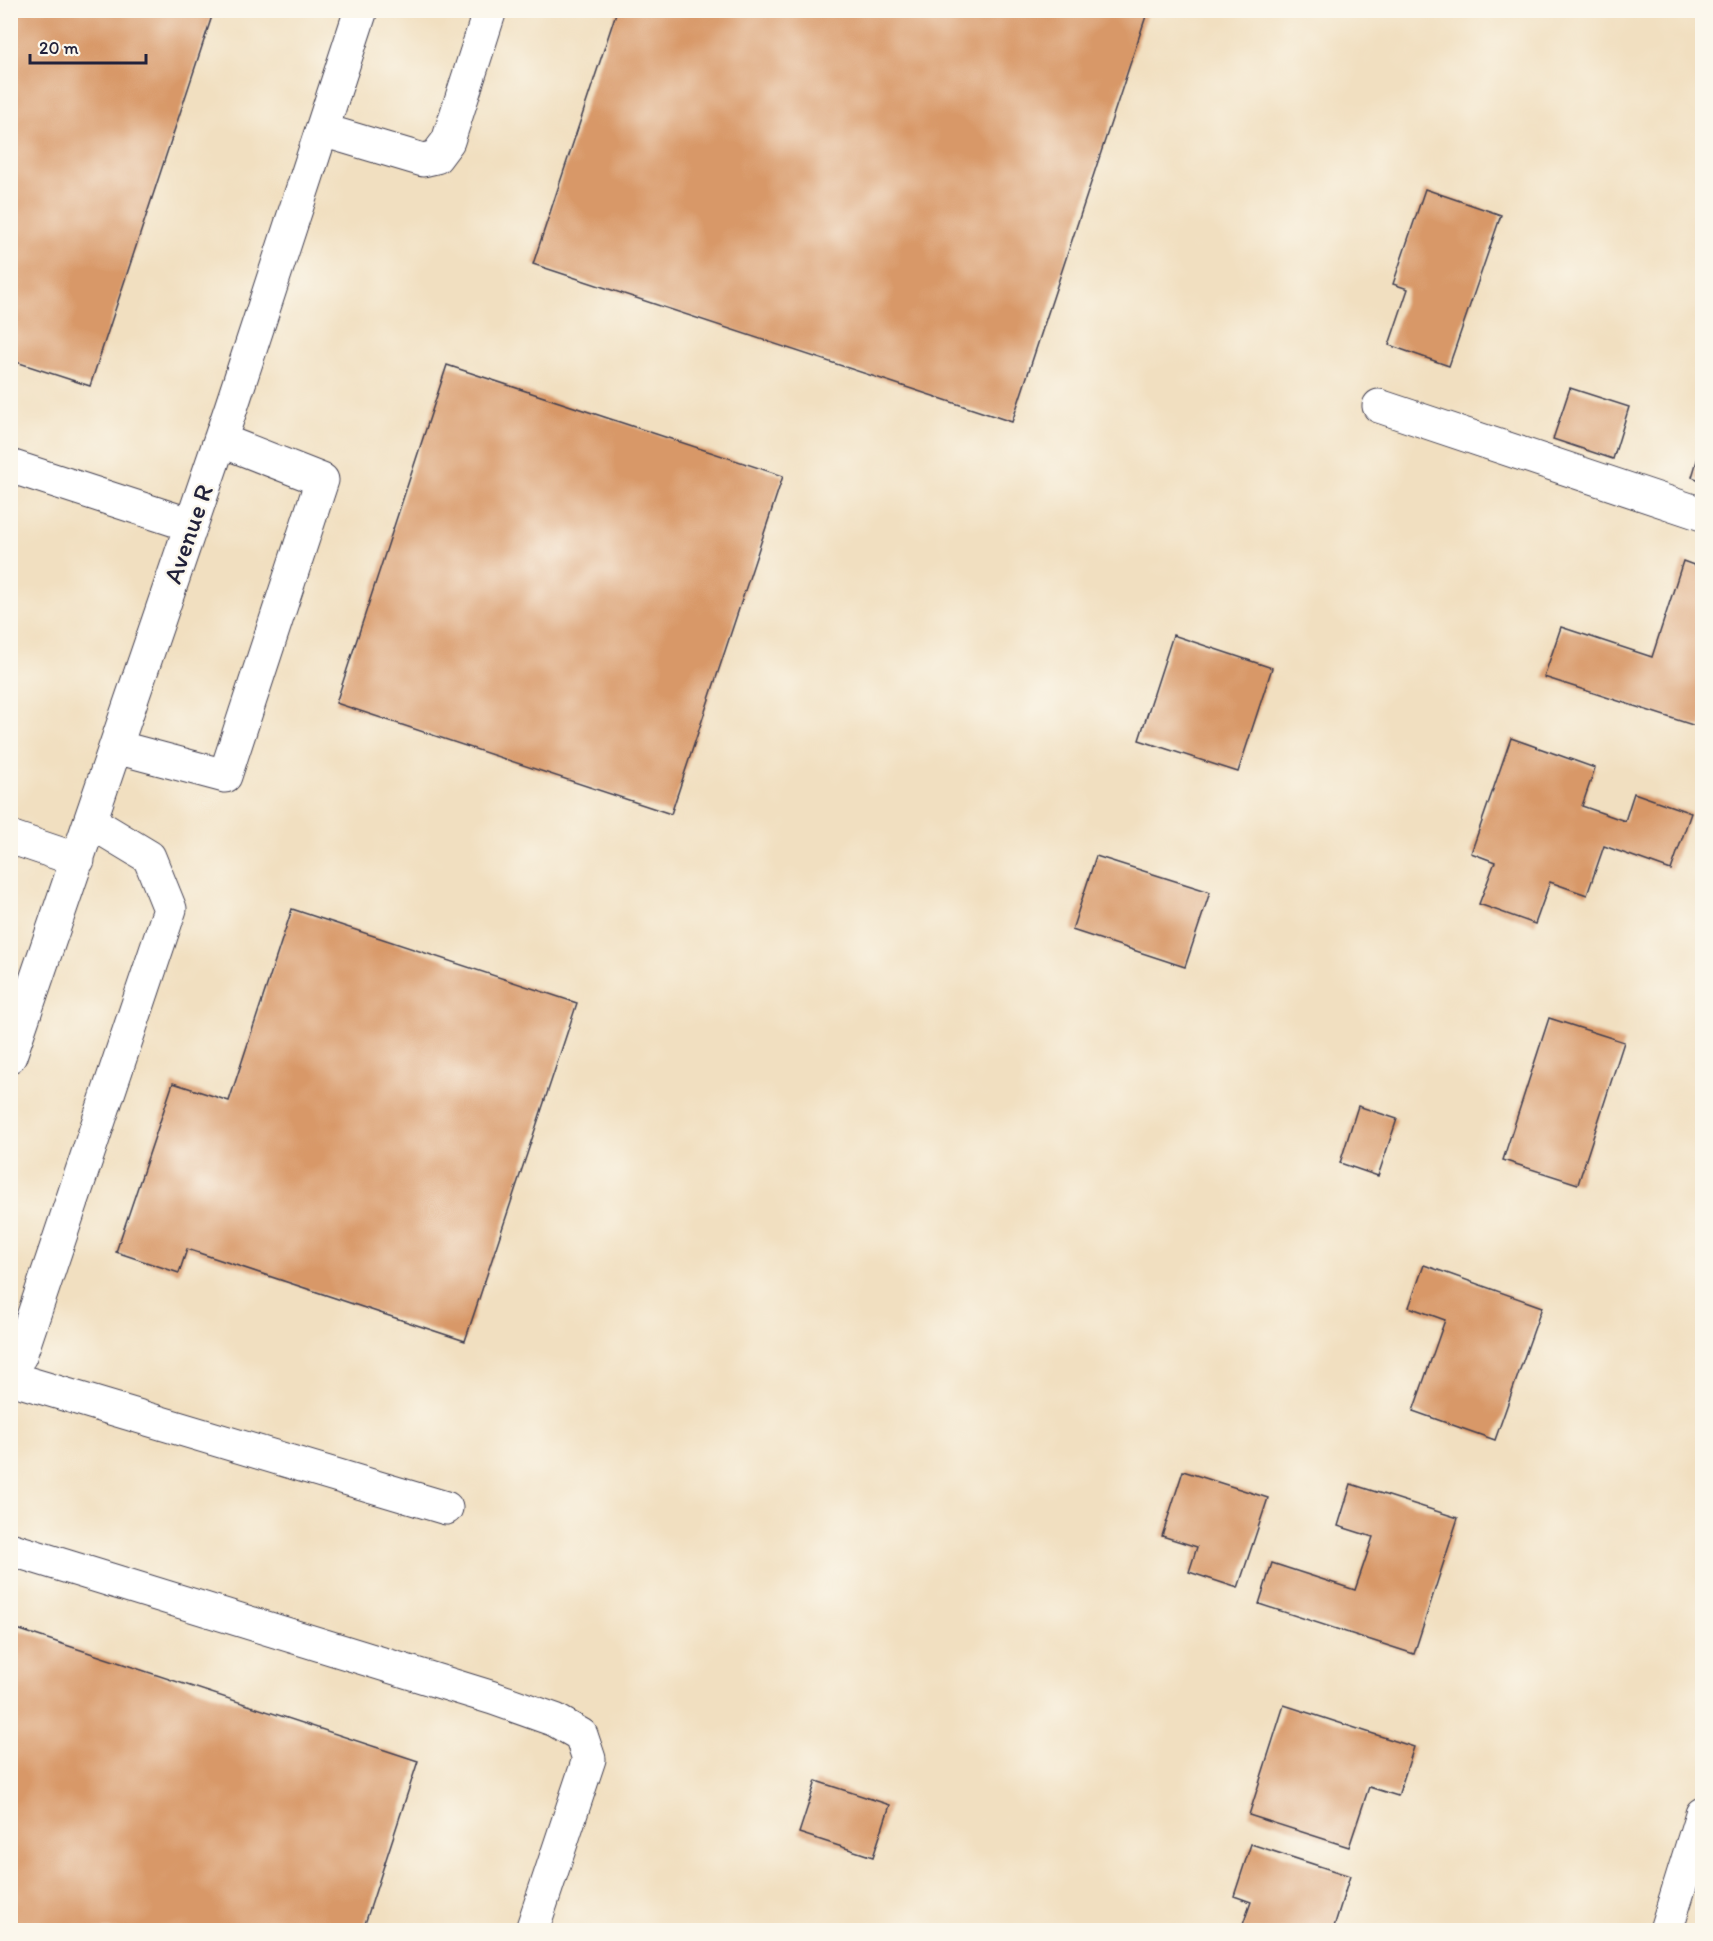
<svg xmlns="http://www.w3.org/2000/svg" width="1713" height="1941" font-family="Itim,sans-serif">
<rect width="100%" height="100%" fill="#fbf7ec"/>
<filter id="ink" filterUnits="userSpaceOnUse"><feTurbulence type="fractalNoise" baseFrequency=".0167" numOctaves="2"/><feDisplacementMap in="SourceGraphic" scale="12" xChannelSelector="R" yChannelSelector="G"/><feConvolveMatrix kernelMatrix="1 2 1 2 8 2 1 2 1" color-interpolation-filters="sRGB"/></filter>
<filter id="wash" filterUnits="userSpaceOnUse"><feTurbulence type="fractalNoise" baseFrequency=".008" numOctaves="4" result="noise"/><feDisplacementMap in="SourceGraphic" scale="24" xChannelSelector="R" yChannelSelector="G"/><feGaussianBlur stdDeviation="1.35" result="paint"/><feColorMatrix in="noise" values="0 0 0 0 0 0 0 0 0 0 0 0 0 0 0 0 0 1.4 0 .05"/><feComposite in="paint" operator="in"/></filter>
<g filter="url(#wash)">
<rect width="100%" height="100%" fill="#f1dfc0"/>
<g id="blocks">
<path fill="#d89867" d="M 10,10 L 214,10 L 90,386 L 10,360 Z
M 617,10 L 1148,10 L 1012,422 L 533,264 Z
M 1425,189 L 1501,215 L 1449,366 L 1389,345 L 1408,289 L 1393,284 Z
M 447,365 L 783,476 L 671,814 L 336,703 Z
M 1570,388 L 1629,407 L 1613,459 L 1553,439 Z
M 1702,444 L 1702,481 L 1692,477 Z
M 1683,561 L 1702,568 L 1702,728 L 1544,677 L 1561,627 L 1652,657 Z
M 1173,635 L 1272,668 L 1238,772 L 1139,740 Z
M 1511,738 L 1595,768 L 1582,806 L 1625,821 L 1634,793 L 1691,813 L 1671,870 L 1604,846 L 1587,895 L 1550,882 L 1535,924 L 1479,904 L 1495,862 L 1471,853 Z
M 1096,856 L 1210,892 L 1185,967 L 1072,930 Z
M 292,909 L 577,1003 L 465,1341 L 187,1249 L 179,1273 L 116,1252 L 173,1083 L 229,1101 Z
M 1549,1018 L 1624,1042 L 1578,1184 L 1503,1160 Z
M 1358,1106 L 1397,1119 L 1378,1176 L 1340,1163 Z
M 1424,1265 L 1542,1307 L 1495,1440 L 1413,1411 L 1445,1320 L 1409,1307 Z
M 1183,1471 L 1268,1498 L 1238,1588 L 1189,1572 L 1197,1547 L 1162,1536 Z
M 1351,1484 L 1458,1518 L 1414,1654 L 1259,1604 L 1272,1563 L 1355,1590 L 1373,1537 L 1338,1526 Z
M 14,1628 L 418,1761 L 363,1930 L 10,1930 L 10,1638 Z
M 1284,1705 L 1414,1747 L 1398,1796 L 1369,1787 L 1349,1847 L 1249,1815 Z
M 816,1781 L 890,1805 L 873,1857 L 799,1833 Z
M 1251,1844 L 1350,1876 L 1333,1930 L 1241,1930 L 1251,1902 L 1234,1896 Z"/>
</g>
</g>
<g filter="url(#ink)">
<use href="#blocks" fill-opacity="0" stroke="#413e4f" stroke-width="1.5"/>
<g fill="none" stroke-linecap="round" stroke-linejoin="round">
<g stroke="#413e4f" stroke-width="35">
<path id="minor" d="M 322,130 L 423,160 L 436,157 L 448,141 L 490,10
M 1379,406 L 1702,514
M 10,466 L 191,525
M 116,747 L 225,776 L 322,480 L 220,440
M 10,837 L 78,860
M 10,1056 L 231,408 L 361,10
M 10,1366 L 20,1356 L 170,909 L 149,857 L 91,822
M 10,1378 L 446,1508
M 10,1549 L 493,1698 L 555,1720 L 581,1735 L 589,1759 L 532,1930
M 1666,1930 L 1702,1814"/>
</g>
<use href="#minor" stroke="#fff" stroke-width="33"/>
</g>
</g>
<g text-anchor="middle" stroke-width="5" stroke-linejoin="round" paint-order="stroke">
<g font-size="26" fill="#22223b" stroke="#fbf7ec">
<text transform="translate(188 534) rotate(-71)" y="9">Avenue R</text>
</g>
</g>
<rect width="1713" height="1941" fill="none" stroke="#fbf7ec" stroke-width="36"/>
<path d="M30 54v9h116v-9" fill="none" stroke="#22223b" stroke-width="3"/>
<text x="39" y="54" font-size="18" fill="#22223b" stroke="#fbf7ec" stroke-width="4.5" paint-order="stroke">20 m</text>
</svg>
